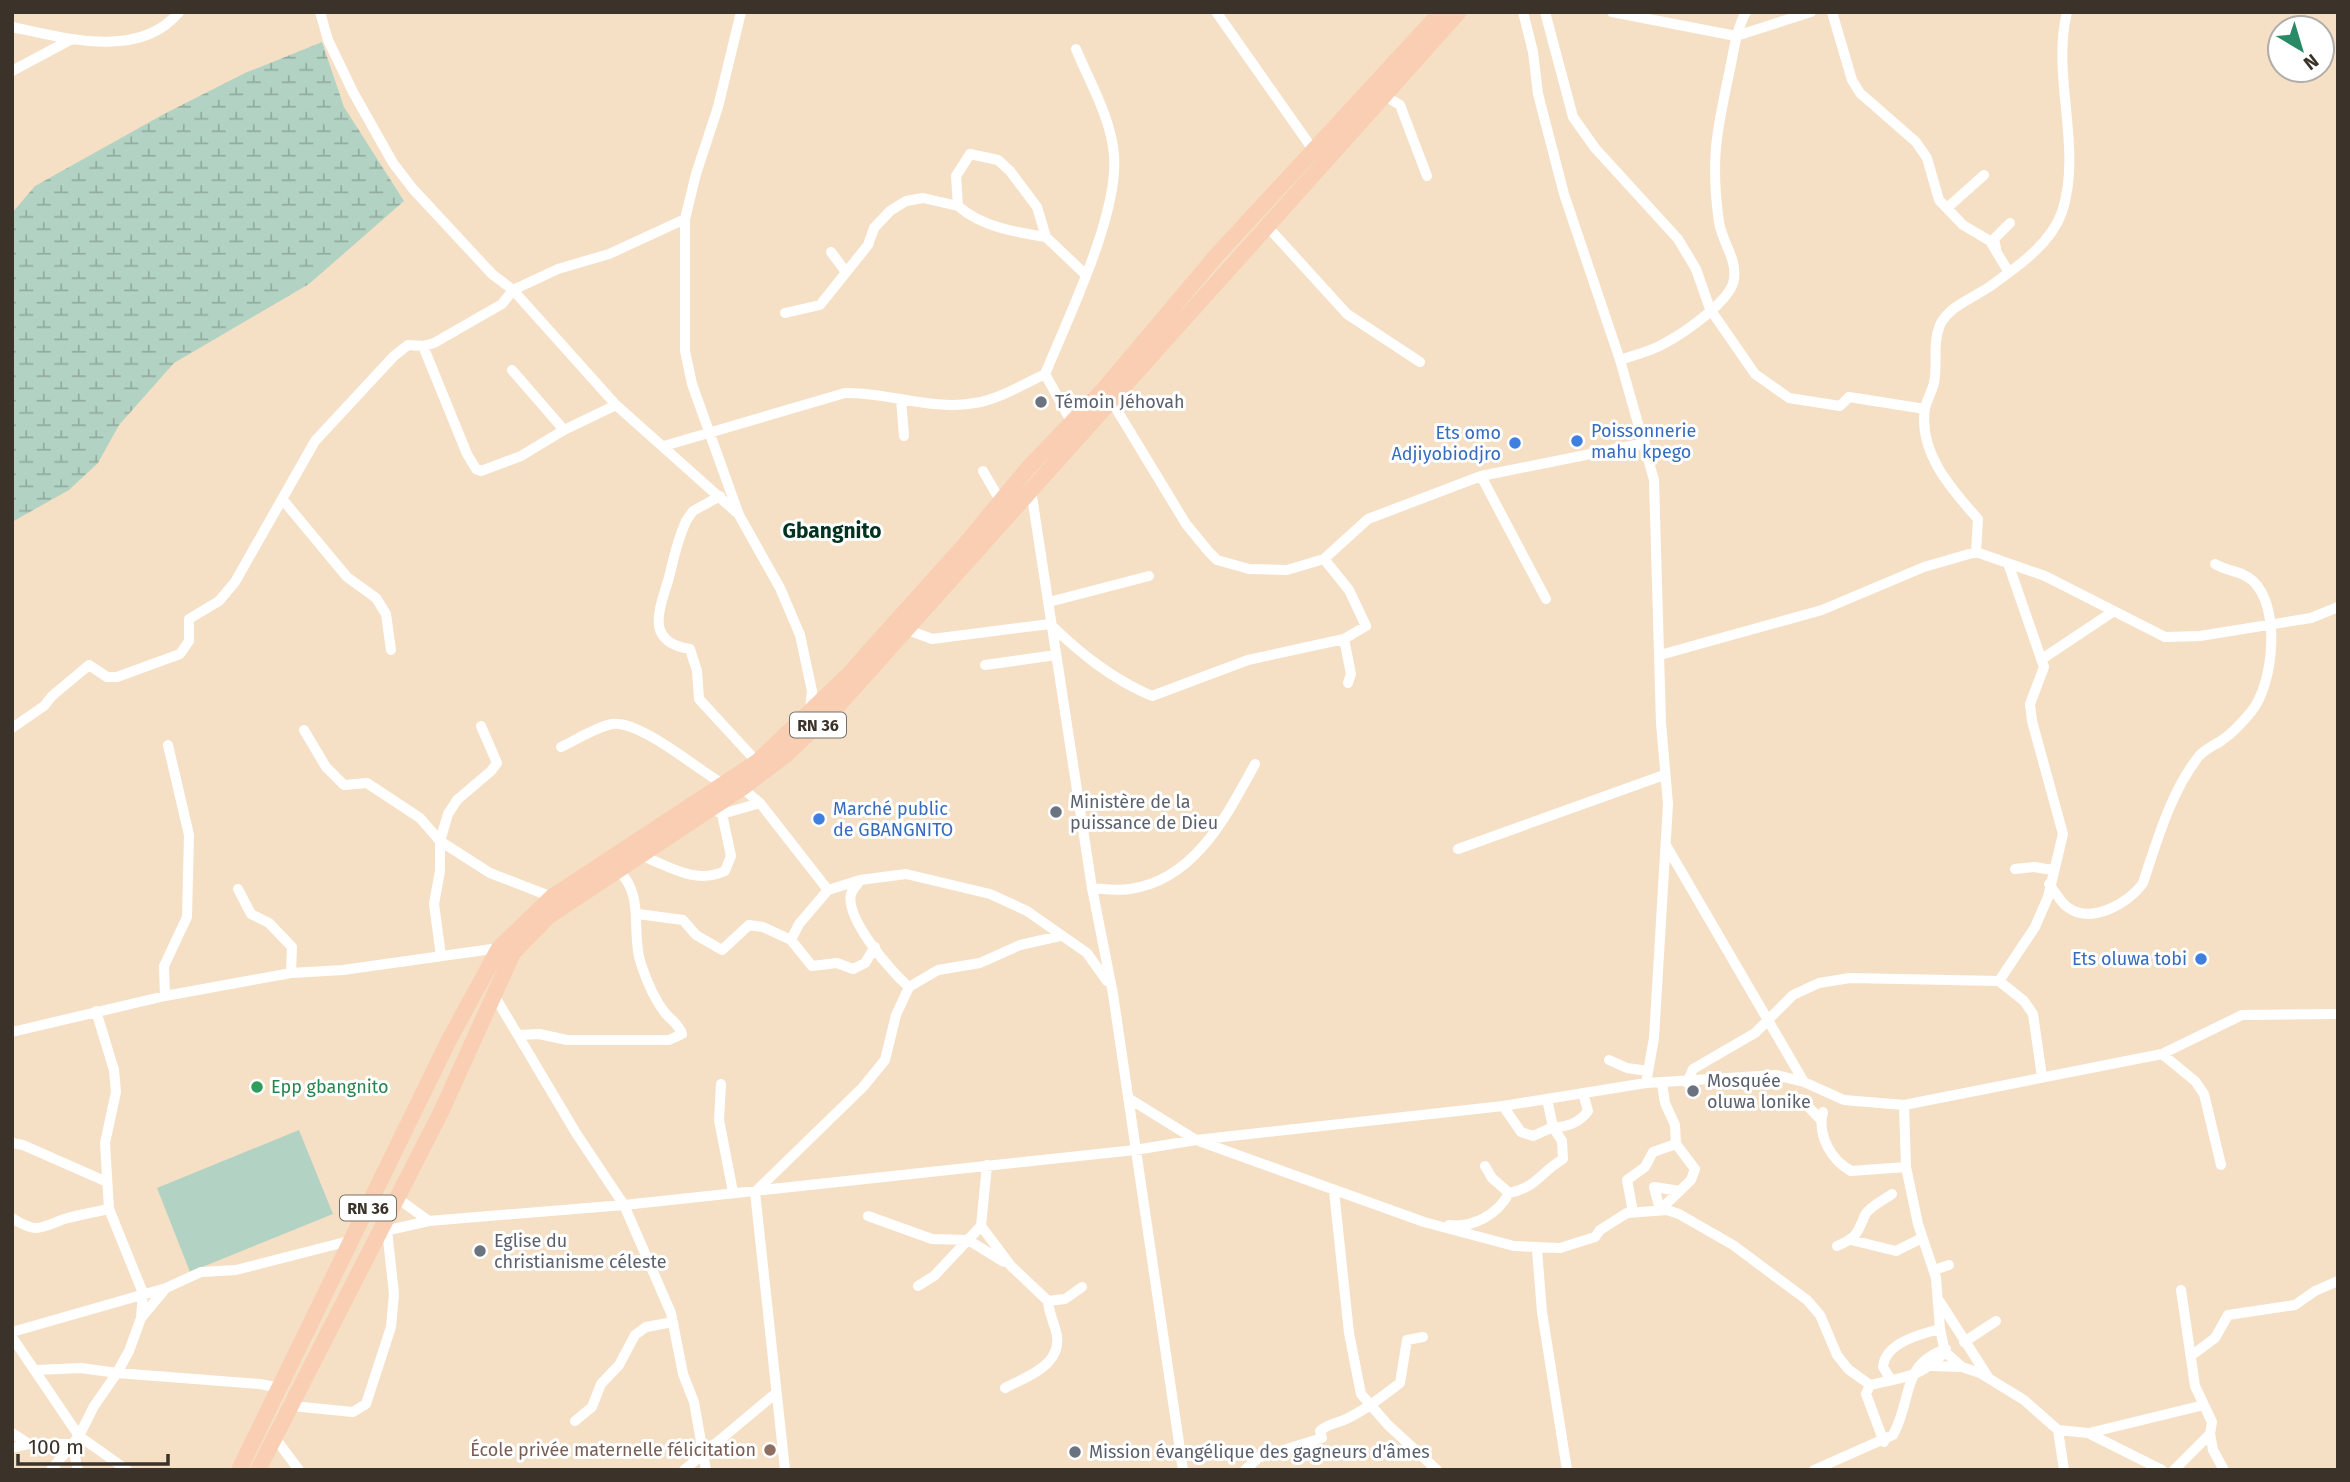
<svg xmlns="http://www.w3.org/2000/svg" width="2350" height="1482" font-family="'Fira Sans',sans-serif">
<defs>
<pattern id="wetland-marsh" width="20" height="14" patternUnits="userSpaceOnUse" patternTransform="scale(1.75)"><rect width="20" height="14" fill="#b2d3c3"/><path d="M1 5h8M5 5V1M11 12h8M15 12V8" fill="none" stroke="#92ac9e"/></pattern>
</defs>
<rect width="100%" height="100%" fill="#f5e0c6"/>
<path fill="url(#wetland-marsh)" d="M 322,42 L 344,107 L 404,201 L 309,284 L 174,363 L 119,425 L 98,463 L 69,490 L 12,522 L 12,213 L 35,186 L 164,114 L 245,73 Z"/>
<path fill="#b2d3c3" d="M 299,1130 L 333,1214 L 190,1272 L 157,1188 Z"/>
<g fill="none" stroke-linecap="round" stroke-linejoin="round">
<path stroke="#fff" stroke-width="10" d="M 320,12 L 328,40 L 353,92 L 393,163 L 413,189 L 492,274 L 513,290 L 616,405 L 736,512
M 741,12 L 718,107 L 696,174 L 685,219 L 685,351 L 692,384 L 739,515 L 780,588 L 800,635 L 812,691 L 810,711
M 1523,12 L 1533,52 L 1538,94 L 1564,194 L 1620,360 L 1654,480 L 1661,723 L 1668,804 L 1654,1038 L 1646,1083
M 1545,12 L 1573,117 L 1595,148 L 1678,239 L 1696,269 L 1710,309 L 1755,374 L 1789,398 L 1840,406 L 1849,397 L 1925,409
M 1612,12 L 1736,36 L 1811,12
M 1832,12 L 1852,80 L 1860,93 L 1916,142 L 1927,158 L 1939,200 L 1963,225 L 1990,241 L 2008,271
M 1217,13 L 1314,151
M 12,27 C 64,38 140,60 179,12
M 12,71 L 70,40
M 1385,96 L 1400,105 L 1427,176
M 1947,208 L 1984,175
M 1267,226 L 1347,314 L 1420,362
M 1046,237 C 1015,232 982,227 958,206 L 956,176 L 970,154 L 998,160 L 1010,171 L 1037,207 L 1046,237 L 1086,275
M 1996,248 L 1994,239 L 2010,223
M 831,252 L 846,272
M 785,313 L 820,305 L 868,245 L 874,228 L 890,211 L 906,201 L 923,198 L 958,206
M 423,346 L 467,454 L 476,469 L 481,471 L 521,456 L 564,430 L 616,405
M 1620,360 C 1635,355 1652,351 1665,343 C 1684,333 1732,300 1734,279 C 1737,258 1722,242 1719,222 C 1710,159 1717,130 1730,69 C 1734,50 1736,30 1746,12
M 512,370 L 564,430
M 1045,374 L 1071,421
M 901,399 L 904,436
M 1112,402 L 1186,524 L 1209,552 L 1217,560 L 1249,569 L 1287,570 L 1324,559 L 1368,519 L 1481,476 L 1645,443
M 664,446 L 845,393 C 888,392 932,411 975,403 C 999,399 1022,385 1045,374 C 1068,318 1119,214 1114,155 C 1111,118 1090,83 1076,49
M 983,471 L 1001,502
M 1481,476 L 1546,599
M 1031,490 L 1092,888 L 1113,994 L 1183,1470
M 720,496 L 693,511 L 686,521 C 679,537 675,552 671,569 C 665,600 638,641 690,649 L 697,671 L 699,699 L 757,762
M 283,500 L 347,577 L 376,598 L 386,614 L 391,650
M 1976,552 L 1978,519 C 1951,489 1918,452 1925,408 C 1927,400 1932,391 1934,383 C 1938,364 1932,344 1940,325 C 1949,306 1973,298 1989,287 C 2016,268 2051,244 2062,212 C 2083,148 2051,77 2067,12
M 1324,559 L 1349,590 L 1366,626 L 1344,639 L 1351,674 L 1348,683
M 1049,602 L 1149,576
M 908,630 L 932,639 L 1050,624 C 1081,654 1112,679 1152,696 L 1248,660 L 1344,639
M 1660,655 L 1822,610 L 1924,567 L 1976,552 L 2045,576 L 2165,637 L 2200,636 L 2311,618 L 2338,607
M 2042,659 L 2114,611
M 985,665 L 1056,655
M 12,728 L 44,706 L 52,696 L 89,665 L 107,677 L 117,677 L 180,654 L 189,641 L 189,619 L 219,601 L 235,582 L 315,441 L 394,356 L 408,345 L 423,346 L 434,343 L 502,304 L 513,290 L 558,269 L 609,254 L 685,219
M 304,730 L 326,767 L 344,785 L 367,783 L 420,818 L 440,841 L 490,873 L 552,897
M 561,747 C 576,740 596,727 612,724 C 640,720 698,770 723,784 L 727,783
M 742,788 L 760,803 L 828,890 L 799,924 L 791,940 L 812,966 L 837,963 L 853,969 L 865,963 L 875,947
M 718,812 L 722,814 L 760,803
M 1667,847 L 1804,1082
M 1458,849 L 1664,775
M 640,855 C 669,866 694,885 725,871 L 731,856 L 722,814
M 2015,869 L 2034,867 L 2053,870
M 860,880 C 858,884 852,890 851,894 C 845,918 891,972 909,987
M 2049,884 C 2054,891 2060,901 2066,906 C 2090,926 2129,903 2143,883 C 2157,841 2171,791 2199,756 C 2206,748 2216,745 2225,738 C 2235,731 2243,721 2251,712 C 2274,684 2281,607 2253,581 C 2241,570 2228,572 2215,564
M 1092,888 C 1105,889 1118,891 1130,889 C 1195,880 1227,815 1255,764
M 238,889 L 251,914 L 269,923 L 292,947 L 291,973
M 828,890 L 860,880 L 906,874 L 990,894 L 1027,911 L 1087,953 L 1107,981
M 638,914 L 683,920 L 696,935 L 722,950 L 749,925 L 763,927 L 791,940
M 441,956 L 434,904 L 440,871 L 440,841 L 448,814 L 457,800 L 491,771 L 497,763 L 481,726
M 1999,981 L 2035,927 L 2048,897 L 2063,834 L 2032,721 L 2030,704 L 2044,667 L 2009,566
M 494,995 L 576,1133 L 624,1205 L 671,1313 L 683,1374 L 694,1402 L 706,1470
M 165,996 L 164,966 L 187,917 L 189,835 L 168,745
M 96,1011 L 114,1070 L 116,1092 L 105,1143 L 109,1209 L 143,1293 L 141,1318
M 12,1032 L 165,996 L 291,973 L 343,970 L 499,948
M 518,1035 L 539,1034 L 567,1040 L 669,1040 L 682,1034 C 679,1024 671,1020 665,1013 C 655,1000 646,979 641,964 C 630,933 646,896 618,870
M 2162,1054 L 2195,1081 L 2204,1094 L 2221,1165
M 1609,1060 L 1627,1068 L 1648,1071
M 1687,1083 L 1693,1069 L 1755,1033 L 1793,995 L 1819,983 L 1850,978 L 1999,981 L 2024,1001 L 2033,1014 L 2042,1077
M 721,1084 L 719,1120 L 733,1192
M 1128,1098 L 1196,1140 L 1424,1222 L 1514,1246 L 1560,1248 L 1595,1237 L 1600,1230 L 1627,1213 L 1667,1210 L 1679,1214 L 1733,1245 L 1807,1300 L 1820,1315 L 1837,1355 L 1848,1369 L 1870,1385 C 1903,1377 1920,1378 1945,1352
M 1547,1099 L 1553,1127 C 1568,1127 1579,1123 1588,1111 L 1583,1093
M 1801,1099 L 1821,1120
M 1904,1105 L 1906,1167 L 1918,1224 L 1936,1278 L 1940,1329 L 1945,1352 L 1962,1367
M 1823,1112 C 1817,1135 1831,1160 1851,1171 L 1906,1167
M 12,1143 L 23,1145 L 107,1182
M 987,1165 L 981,1226 L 1011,1266 L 1048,1301 L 1065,1299 L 1082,1287
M 1485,1166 L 1492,1178 L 1509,1193 C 1539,1186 1538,1174 1563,1159 L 1562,1141 L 1553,1127 L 1533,1136 L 1521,1132 L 1503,1106
M 1334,1191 L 1349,1333 L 1361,1394 L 1388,1425 L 1437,1470
M 397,1198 L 429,1221
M 1660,1210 L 1691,1180 L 1695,1169 L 1676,1144 L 1675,1125 L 1665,1103 L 1662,1084
M 1660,1210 L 1654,1187 L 1680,1191
M 1633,1212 L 1627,1180 L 1645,1167 L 1653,1152 L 1676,1144
M 868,1216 L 932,1239 L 968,1240 L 1004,1262
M 12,1218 C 37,1234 40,1228 64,1219 C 78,1215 95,1212 109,1209
M 1449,1225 C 1474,1228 1498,1214 1509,1193
M 380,1232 L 429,1221 L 624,1205 L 1135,1150 L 1196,1140 L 1503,1106 L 1646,1083 L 1776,1075 L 1804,1082 L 1844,1100 L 1904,1105 L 2162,1054 L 2242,1015 L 2338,1014
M 1851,1240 L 1896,1251 L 1922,1238
M 1837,1246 C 1858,1237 1857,1233 1865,1215 C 1870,1206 1884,1200 1892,1194
M 1537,1250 L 1542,1312 L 1567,1470
M 1934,1270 L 1949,1265
M 918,1286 L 934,1276 L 981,1226
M 2181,1290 L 2195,1386 L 2212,1422 L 2210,1434 L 2213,1450 L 2224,1470
M 1940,1302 L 1988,1377
M 12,1332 L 166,1288 L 201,1272 L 236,1270 L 353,1240
M 12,1337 L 79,1436 L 127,1470
M 1964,1342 L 1996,1321
M 2192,1355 L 2215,1338 L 2228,1315 L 2295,1305 L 2315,1291 L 2338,1281
M 1932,1366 L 1962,1367 L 1980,1373 L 2024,1400 L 2058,1430 L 2088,1433 L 2162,1470
M 37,1370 L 81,1368 L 117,1373 L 260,1384 L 280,1388
M 1891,1380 L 1883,1367 C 1885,1343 1920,1334 1940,1329
M 1870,1385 L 1866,1394 L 1884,1442
M 1005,1388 C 1030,1375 1067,1363 1055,1328 C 1052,1318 1049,1312 1048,1301
M 292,1406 L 353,1412 L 366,1404 L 391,1327 L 394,1294 L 387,1230
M 575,1421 L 592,1407 L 601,1384 L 619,1365 L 635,1335 L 646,1327 L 673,1322
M 2058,1430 L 2064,1470
M 12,1433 L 29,1444
M 2089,1433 L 2204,1405
M 275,1438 L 299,1470
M 12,1448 L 29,1444 L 72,1444 L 78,1470
M 51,1470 L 79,1436 L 94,1406 L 117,1373 L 129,1351 L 141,1318 L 166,1288
M 684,1470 L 776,1393
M 785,1470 L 755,1192 L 863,1087 L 885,1060 L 896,1015 L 909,987 L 938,970 L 980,963 L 1020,945 L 1060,936
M 1245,1470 L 1258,1458 L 1322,1438 L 1320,1431 C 1328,1424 1334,1424 1344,1420 C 1364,1411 1383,1396 1400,1383 L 1407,1340 L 1423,1337
M 1814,1470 L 1893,1435 C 1913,1399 1900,1365 1946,1349
M 2174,1470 L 2210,1434"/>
<path stroke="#f9ceb2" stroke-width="16" d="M 239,1470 L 449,1040 L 499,948 L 552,897 L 757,762 L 848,675 L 967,542 L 1029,467 L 1104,389 L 1216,256 L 1441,12
M 258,1470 L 441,1112 L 513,953 L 549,916 L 742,788 L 787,754 L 837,707 L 1459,12"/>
</g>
<g fill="#6b7280" stroke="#fff" stroke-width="2.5">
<circle cx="1041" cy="402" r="7"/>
<circle cx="1056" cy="812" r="7"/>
<circle cx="1693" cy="1091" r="7"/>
<circle cx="480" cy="1251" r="7"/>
<circle cx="1075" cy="1452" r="7"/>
</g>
<g fill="#3f7fe0" stroke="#fff" stroke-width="2.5">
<circle cx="1577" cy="441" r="7"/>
<circle cx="1515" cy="443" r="7"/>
<circle cx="819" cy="819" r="7"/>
<circle cx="2201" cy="959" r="7"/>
</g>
<circle fill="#2e9e5b" stroke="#fff" stroke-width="2.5" cx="257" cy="1087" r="7"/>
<circle fill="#8d6e63" stroke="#fff" stroke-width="2.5" cx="770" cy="1450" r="7"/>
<g text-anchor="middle" stroke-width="6" stroke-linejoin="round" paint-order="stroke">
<g fill="#fff" stroke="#767069" stroke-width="2">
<rect x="790" y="712.5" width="56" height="25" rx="5"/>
<rect x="340" y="1195.5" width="56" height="25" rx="5"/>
</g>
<g font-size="16" font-weight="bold" fill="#3b3329">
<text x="818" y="731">RN 36</text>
<text x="368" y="1214">RN 36</text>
</g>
<g font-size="18" fill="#5b616d" stroke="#fff" text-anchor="start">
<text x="1055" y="408">Témoin Jéhovah</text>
<text x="1070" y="808">Ministère de la<tspan x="1070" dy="21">puissance de Dieu</tspan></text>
<text x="1707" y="1087">Mosquée<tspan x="1707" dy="21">oluwa lonike</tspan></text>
<text x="494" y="1247">Eglise du<tspan x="494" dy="21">christianisme céleste</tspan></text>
<text x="1089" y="1458">Mission évangélique des gagneurs d'âmes</text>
</g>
<g font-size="18" fill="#366cbe" stroke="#fff" text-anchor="start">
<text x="1591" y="437">Poissonnerie<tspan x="1591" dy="21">mahu kpego</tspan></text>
<text x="1501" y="439" text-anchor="end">Ets omo<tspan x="1501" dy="21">Adjiyobiodjro</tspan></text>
<text x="833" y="815">Marché public<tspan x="833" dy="21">de GBANGNITO</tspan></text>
<text x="2187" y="965" text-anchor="end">Ets oluwa tobi</text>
</g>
<g font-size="18" fill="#27864d" stroke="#fff" text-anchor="start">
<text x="271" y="1093">Epp gbangnito</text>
</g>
<g font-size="18" fill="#785e54" stroke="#fff" text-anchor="end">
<text x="756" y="1456">École privée maternelle félicitation</text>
</g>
<g font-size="21" font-weight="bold" fill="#023321" stroke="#fff">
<text x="832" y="538">Gbangnito</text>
</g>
</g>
<rect width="2350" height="1482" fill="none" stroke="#3b3329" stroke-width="28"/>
<g transform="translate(2301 49) rotate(142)"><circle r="33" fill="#ffffff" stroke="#b1ada9" stroke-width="2"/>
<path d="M0-5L12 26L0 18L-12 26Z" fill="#298b65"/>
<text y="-10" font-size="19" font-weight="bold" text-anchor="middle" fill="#3b3329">N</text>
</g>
<path d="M18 1454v10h150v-10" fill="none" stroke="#3b3329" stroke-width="3.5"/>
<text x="28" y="1454" font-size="21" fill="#3b3329" stroke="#ffffff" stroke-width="5" paint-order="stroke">100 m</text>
</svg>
